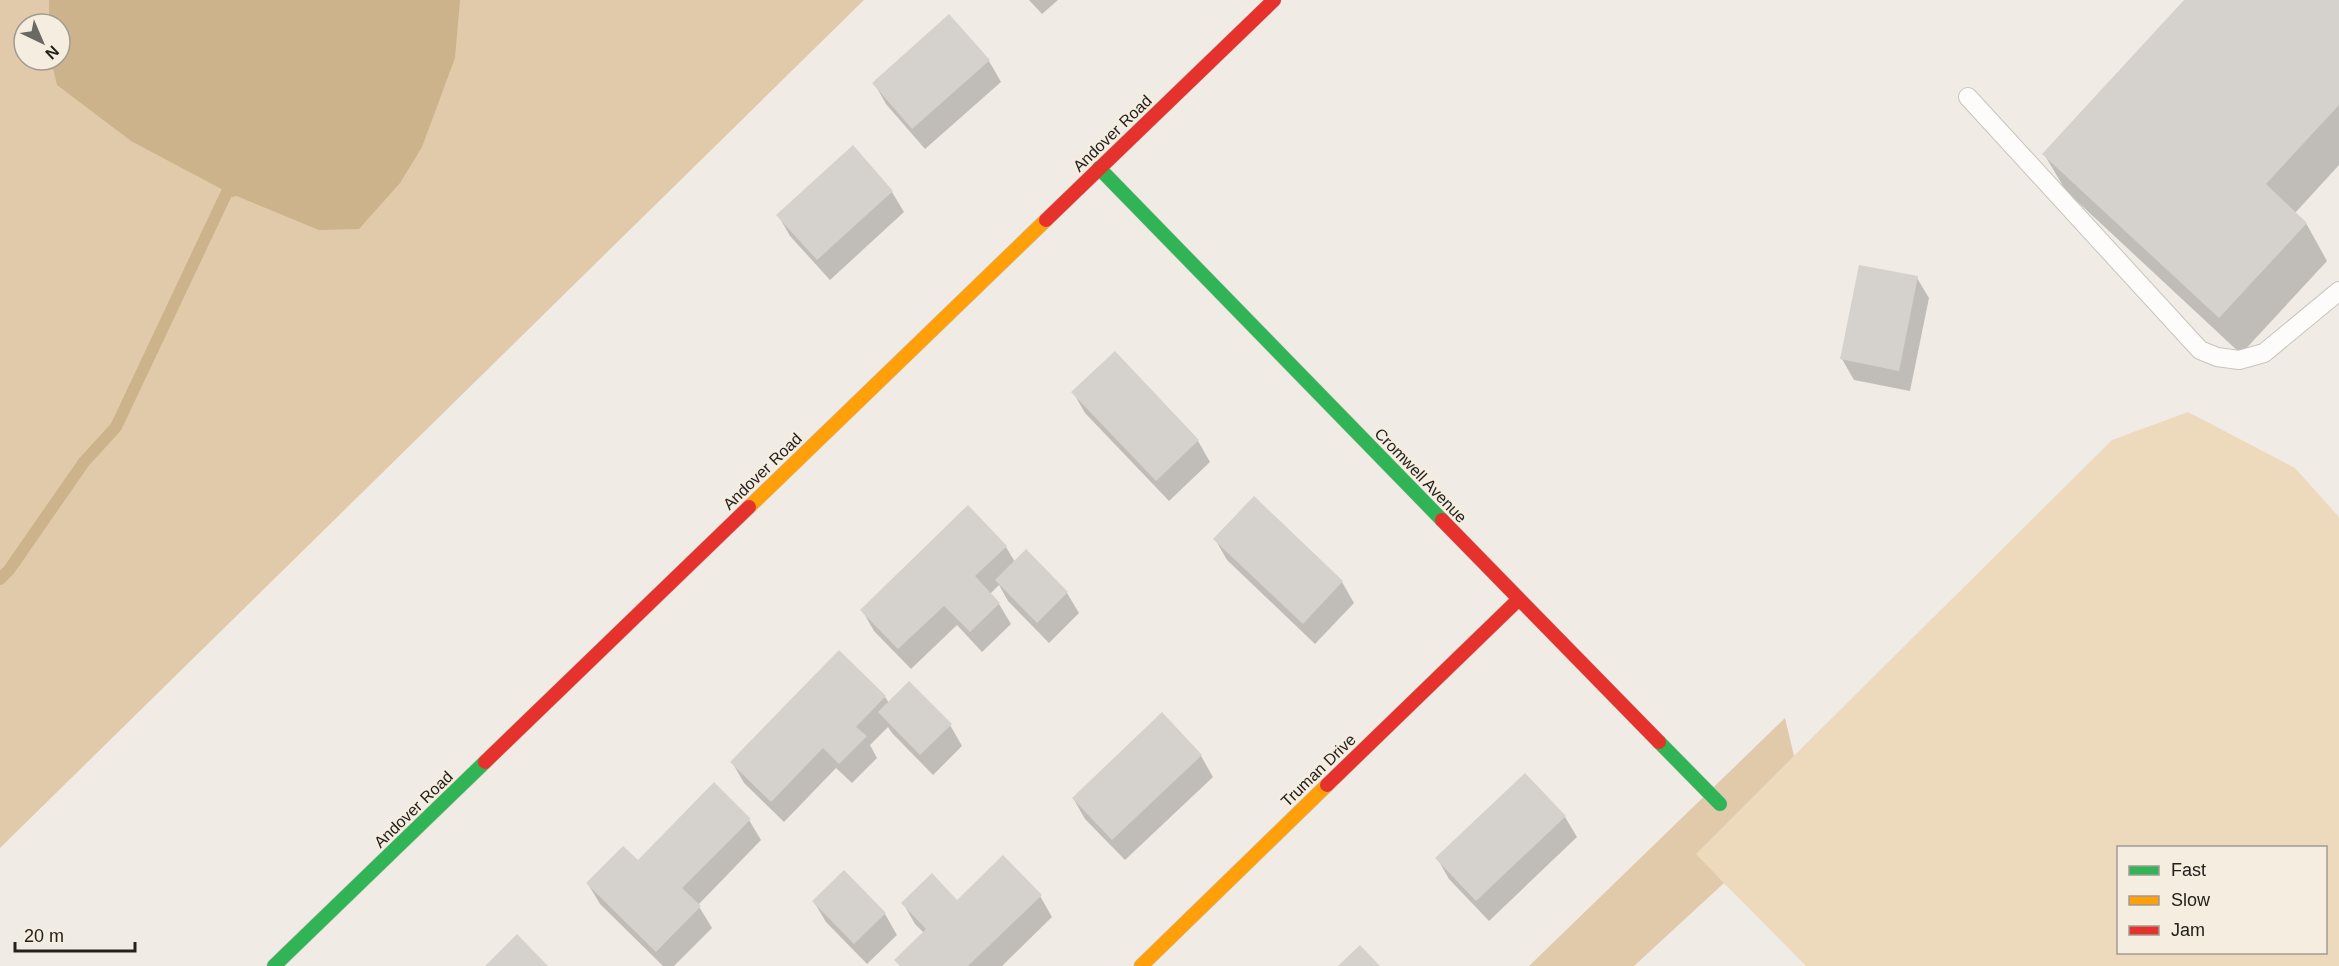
<svg xmlns="http://www.w3.org/2000/svg" width="2339" height="966" font-family="Arial,sans-serif">
<rect width="100%" height="100%" fill="#f0ece5"/>
<path fill="#eddabd" fill-rule="evenodd" d="M 2188,412 L 2295,468 L 2339,517 L 2339,966 L 1806,966 L 1695,854 L 2112,440 ZM 2118,848 L 2326,848 L 2326,952 L 2118,952 Z"/>
<path fill="#e0caa9" fill-rule="evenodd" d="M 0,0 L 864,0 L 0,848 ZM 24,24 L 60,24 L 60,60 L 24,60 Z
M 1785,718 L 1794,756 L 1696,854 L 1724,883 L 1634,966 L 1529,966 Z"/>
<path fill="#ccb38b" d="M 49,0 L 460,0 L 455,58 L 422,147 L 400,183 L 359,229 L 319,230 L 227,192 L 131,141 L 57,85 L 51,60 L 60,60 L 60,24 L 49,24 Z"/>
<path fill="#0003" d="M 1029,0 L 1058,0 L 1042,14 Z
M 2186,0 L 2339,0 L 2339,165 L 2295,213 L 2306,223 L 2327,261 L 2241,354 L 2066,191 L 2044,154 Z
M 949,16 L 989,61 L 1001,82 L 925,149 L 886,104 L 874,83 Z
M 892,192 L 904,212 L 830,280 L 790,236 L 778,215 Z
M 1917,278 L 1929,298 L 1910,391 L 1854,380 L 1842,359 Z
M 1114,353 L 1198,441 L 1210,462 L 1169,501 L 1085,413 L 1073,392 Z
M 1215,539 L 1342,582 L 1354,603 L 1315,644 L 1227,560 Z
M 1006,547 L 1015,562 L 1067,593 L 1079,613 L 1049,643 L 1008,601 L 999,585 L 990,594 L 999,604 L 1011,624 L 982,652 L 957,625 L 911,669 L 874,631 L 862,610 Z
M 885,697 L 889,703 L 950,725 L 962,746 L 933,775 L 892,733 L 888,727 L 870,745 L 877,758 L 852,783 L 836,768 L 784,822 L 744,783 L 732,762 Z
M 1162,714 L 1201,756 L 1213,777 L 1125,860 L 1085,819 L 1073,798 Z
M 1565,817 L 1577,837 L 1489,921 L 1449,879 L 1437,858 Z
M 749,820 L 761,840 L 698,905 L 712,928 L 674,966 L 663,966 L 600,904 L 588,884 L 638,862 Z
M 844,873 L 885,914 L 897,935 L 867,964 L 826,922 L 814,902 Z
M 1040,896 L 1052,917 L 1002,966 L 900,966 L 896,960 L 924,933 L 915,924 L 903,903 Z"/>
<g fill="none" stroke-linecap="round" stroke-linejoin="round">
<path stroke="#ccb38b" stroke-width="12" d="M 0,579 L 9,570 L 84,462 L 116,427 L 227,192 L 241,189"/>
</g>
<path fill="#d5d2cd" d="M 2184,0 L 2339,0 L 2339,105 L 2266,184 L 2307,223 L 2219,318 L 2042,154 Z
M 949,14 L 990,60 L 912,129 L 872,83 Z
M 853,145 L 893,191 L 817,260 L 776,215 Z
M 1859,265 L 1918,276 L 1899,371 L 1840,359 Z
M 1115,351 L 1199,440 L 1156,481 L 1071,392 Z
M 1254,496 L 1343,581 L 1303,624 L 1213,539 Z
M 968,505 L 1007,546 L 975,576 L 1000,603 L 970,632 L 944,606 L 898,649 L 860,610 Z
M 1026,549 L 1068,592 L 1037,623 L 995,580 Z
M 839,650 L 886,696 L 856,727 L 867,736 L 839,764 L 823,748 L 771,802 L 730,762 Z
M 909,681 L 952,724 L 920,755 L 878,712 Z
M 1162,712 L 1202,755 L 1112,840 L 1072,798 Z
M 1525,773 L 1566,816 L 1476,901 L 1435,858 Z
M 714,782 L 751,819 L 682,888 L 701,906 L 656,952 L 586,883 L 623,846 L 638,860 Z
M 1003,855 L 1042,895 L 968,966 L 900,966 L 894,960 L 926,929 L 901,903 L 932,873 L 957,900 Z
M 844,870 L 886,913 L 854,944 L 812,901 Z
M 517,934 L 548,966 L 485,966 Z
M 1360,945 L 1380,966 L 1338,966 Z"/>
<g fill="none" stroke-linecap="round" stroke-linejoin="round">
<g stroke="#c7c4be" stroke-width="20">
<path id="lane" d="M 1968,97 L 2200,350 L 2217,357 L 2239,360 L 2264,353 L 2339,291"/>
</g>
<g stroke="#c7c4be" stroke-width="15">
<path id="fast" d="M 1099,168 L 1442,520
M 1659,742 L 1720,804
M 274,966 L 485,762"/>
</g>
<g stroke="#c7c4be" stroke-width="15">
<path id="slow" d="M 749,507 L 1046,220
M 1141,966 L 1327,785"/>
</g>
<g stroke="#c7c4be" stroke-width="15">
<path id="jam" d="M 1046,220 L 1274,0
M 1442,520 L 1659,742
M 485,762 L 749,507
M 1327,785 L 1519,599"/>
</g>
<use href="#lane" stroke="#fdfcfb" stroke-width="18"/>
<use href="#fast" stroke="#30b455" stroke-width="14"/>
<use href="#slow" stroke="#ff9f0a" stroke-width="14"/>
<use href="#jam" stroke="#e5322d" stroke-width="14"/>
</g>
<g text-anchor="middle" stroke-width="5" stroke-linejoin="round" paint-order="stroke">
<g font-size="16" fill="#24201c" stroke="#f5ede0">
<text transform="translate(1112 133) rotate(-44)" y="6">Andover Road</text>
<text transform="translate(762 471) rotate(-44)" y="6">Andover Road</text>
<text transform="translate(1421 475) rotate(46)" y="6">Cromwell Avenue</text>
<text transform="translate(1318 770) rotate(-44)" y="6">Truman Drive</text>
<text transform="translate(413 809) rotate(-44)" y="6">Andover Road</text>
</g>
</g>
<rect x="2117" y="846" width="210" height="108" fill="#f5ede0" stroke="#a19b92" stroke-width="1.5"/>
<rect x="2129" y="866" width="30" height="9" fill="#30b455" stroke="#a19b92" stroke-width="1.5"/>
<text x="2171" y="876" font-size="18" fill="#24201c">Fast</text>
<rect x="2129" y="896" width="30" height="9" fill="#ff9f0a" stroke="#a19b92" stroke-width="1.5"/>
<text x="2171" y="906" font-size="18" fill="#24201c">Slow</text>
<rect x="2129" y="926" width="30" height="9" fill="#e5322d" stroke="#a19b92" stroke-width="1.5"/>
<text x="2171" y="936" font-size="18" fill="#24201c">Jam</text>
<g transform="translate(42 42) rotate(136)"><circle r="28" fill="#f5ede0" stroke="#a19b92" stroke-width="1.5"/>
<path d="M0-4.5L10 22L0 15L-10 22Z" fill="#6b6762"/>
<text y="-9" font-size="16" font-weight="bold" text-anchor="middle" fill="#24201c">N</text>
</g>
<path d="M15 942v9h120v-9" fill="none" stroke="#24201c" stroke-width="3"/>
<text x="24" y="942" font-size="18" fill="#24201c" stroke="#f5ede0" stroke-width="4.5" paint-order="stroke">20 m</text>
</svg>
